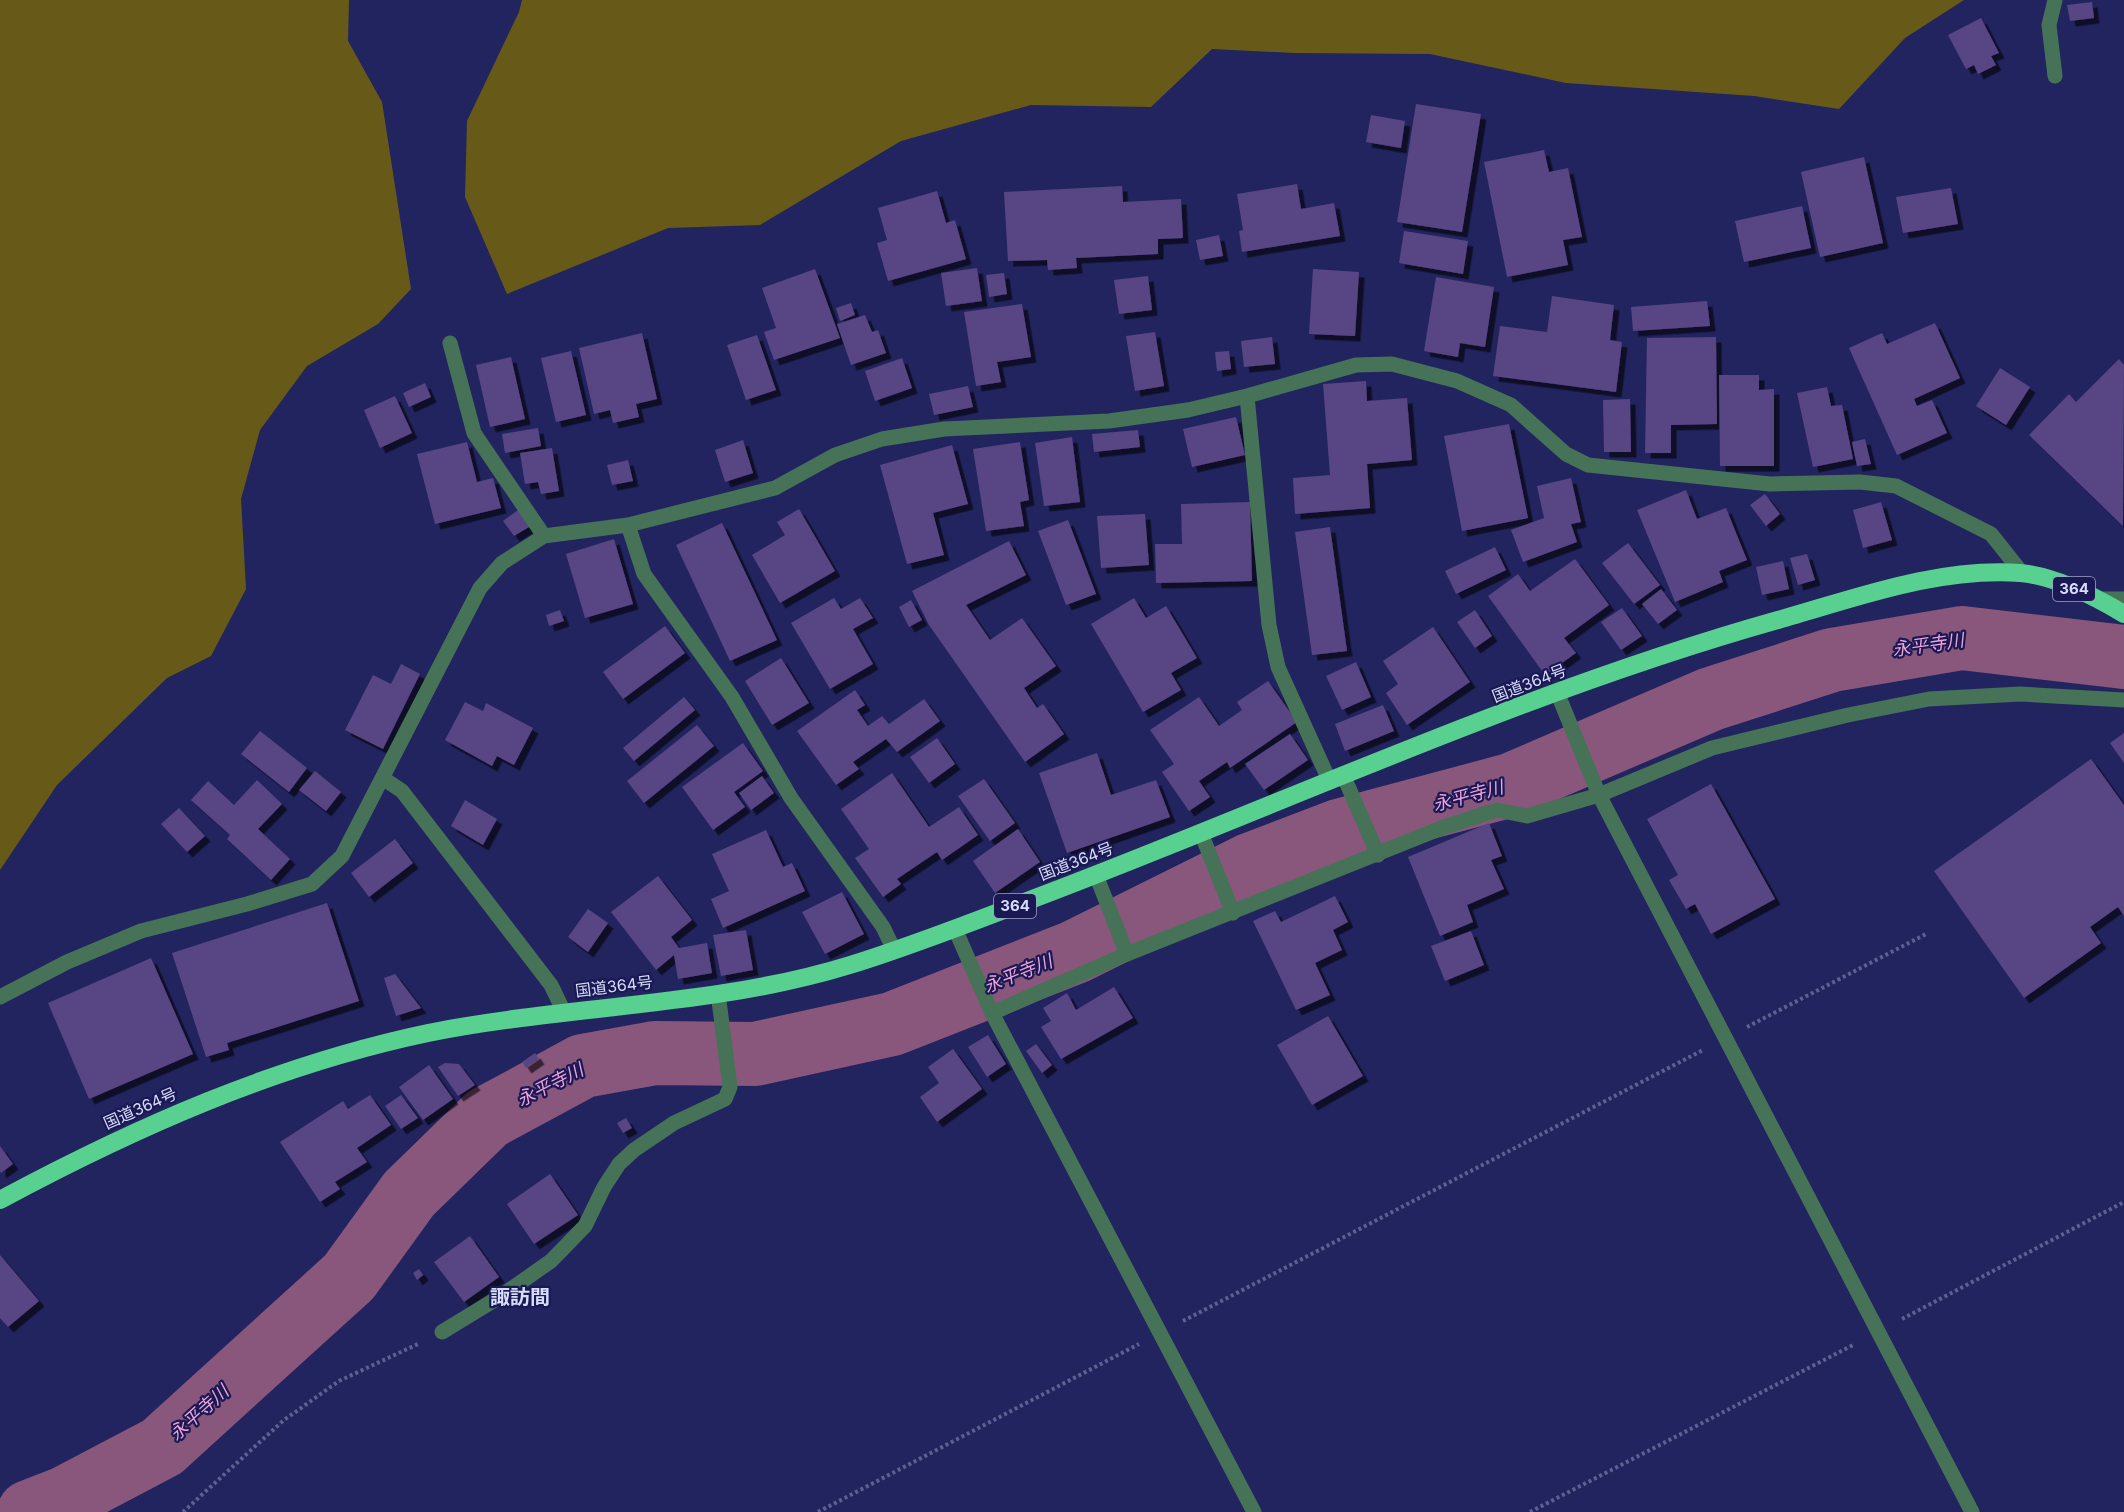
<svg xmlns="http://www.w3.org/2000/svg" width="2124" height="1512" font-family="Inter,'Noto Sans JP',sans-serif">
<defs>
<filter id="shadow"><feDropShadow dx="5.5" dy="5.5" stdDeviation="0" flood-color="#0009"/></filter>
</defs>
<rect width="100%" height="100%" fill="#22245f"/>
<path fill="#675a19" d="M 0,0 L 349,0 L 348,41 L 382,102 L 411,289 L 378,324 L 307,366 L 260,430 L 241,499 L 246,589 L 211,656 L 167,678 L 57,785 L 0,870 Z
M 522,0 L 1964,0 L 1905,38 L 1839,109 L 1754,96 L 1566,83 L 1430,54 L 1295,53 L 1212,49 L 1151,107 L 1031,105 L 901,141 L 760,225 L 668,228 L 507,294 L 465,197 L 467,121 L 519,12 Z"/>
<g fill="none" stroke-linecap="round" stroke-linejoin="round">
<path stroke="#89577c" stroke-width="64" d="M 29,1512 L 65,1498 L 162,1447 L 349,1277 L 409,1194 L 487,1118 L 583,1066 L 655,1053 L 755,1054 L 892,1024 L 1075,952 L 1250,865 L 1339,831 L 1511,785 L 1711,699 L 1832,660 L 1962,638 L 2124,657"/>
</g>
<path fill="#594484" filter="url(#shadow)" d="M 2092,2 L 2094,18 L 2070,21 L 2067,5 Z
M 1981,18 L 1999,53 L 1991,56 L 1996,65 L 1978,74 L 1974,65 L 1966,69 L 1948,35 Z
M 1416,104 L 1481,114 L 1462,232 L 1397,222 Z
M 1371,115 L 1405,121 L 1401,148 L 1366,142 Z
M 1544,150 L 1549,172 L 1568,168 L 1582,237 L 1563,240 L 1568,265 L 1507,277 L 1484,162 Z
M 1864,157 L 1883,243 L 1820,257 L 1801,172 Z
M 1297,184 L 1301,209 L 1334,203 L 1340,236 L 1242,252 L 1239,231 L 1243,230 L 1237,194 Z
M 1122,186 L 1123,202 L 1181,199 L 1183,238 L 1158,239 L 1158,254 L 1076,258 L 1077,268 L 1048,270 L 1047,260 L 1008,261 L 1004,192 Z
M 1951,188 L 1958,224 L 1903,233 L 1896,197 Z
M 937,191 L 946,223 L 955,220 L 966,259 L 888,281 L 877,243 L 887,240 L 878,208 Z
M 1802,206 L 1811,248 L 1744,262 L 1735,221 Z
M 1404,231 L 1468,241 L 1463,274 L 1399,263 Z
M 1219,235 L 1223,256 L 1200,260 L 1196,240 Z
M 977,268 L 982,301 L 946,306 L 941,273 Z
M 815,269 L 840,338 L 774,360 L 764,332 L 776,328 L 762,288 Z
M 1313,269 L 1359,272 L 1355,336 L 1309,334 Z
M 1004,273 L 1007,294 L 989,297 L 986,275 Z
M 1148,276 L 1152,310 L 1119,314 L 1114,280 Z
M 1436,277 L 1494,287 L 1485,347 L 1460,343 L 1458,357 L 1424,351 Z
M 1552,296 L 1614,305 L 1610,340 L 1622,342 L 1616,392 L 1493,376 L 1500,326 L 1547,332 Z
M 1707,301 L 1710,326 L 1633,331 L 1631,307 Z
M 851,303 L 855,315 L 840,321 L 836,308 Z
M 1022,304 L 1031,357 L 997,362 L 1001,382 L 976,386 L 964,312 Z
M 865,315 L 872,332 L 878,330 L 886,353 L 851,365 L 837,324 Z
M 1935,323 L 1960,378 L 1914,399 L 1917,406 L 1932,400 L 1947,433 L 1897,455 L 1849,348 L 1882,333 L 1887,344 Z
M 1155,332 L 1164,386 L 1135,391 L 1126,336 Z
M 642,333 L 657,399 L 636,404 L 639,417 L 613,423 L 610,410 L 594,414 L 579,348 Z
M 757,335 L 776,390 L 746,400 L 727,345 Z
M 1272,337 L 1275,364 L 1244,367 L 1241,341 Z
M 1716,337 L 1717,424 L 1671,425 L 1671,453 L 1645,453 L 1647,338 Z
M 571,351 L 586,415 L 556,422 L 541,358 Z
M 1229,351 L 1231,369 L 1217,371 L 1215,352 Z
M 511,357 L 525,419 L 490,427 L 476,365 Z
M 902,358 L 912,388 L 875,401 L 865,371 Z
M 2119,359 L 2124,365 L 2123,526 L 2029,435 L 2069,394 L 2076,402 Z
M 2000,368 L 2030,387 L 2006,425 L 1976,406 Z
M 1719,375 L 1759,375 L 1759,390 L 1774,389 L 1774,466 L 1720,466 Z
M 1366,381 L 1367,401 L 1407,398 L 1412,460 L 1367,464 L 1370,508 L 1295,514 L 1293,478 L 1330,475 L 1323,384 Z
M 425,383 L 431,397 L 409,407 L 403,393 Z
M 968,386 L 973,407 L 934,415 L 929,394 Z
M 1827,387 L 1831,406 L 1842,405 L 1853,459 L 1813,467 L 1797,393 Z
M 395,396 L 412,433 L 380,448 L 364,410 Z
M 1630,399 L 1631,452 L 1604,452 L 1603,400 Z
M 1236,417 L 1245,455 L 1192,467 L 1183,429 Z
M 1509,424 L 1528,518 L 1462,531 L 1444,436 Z
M 538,428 L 541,446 L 505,453 L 502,434 Z
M 1138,430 L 1140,447 L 1094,452 L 1092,434 Z
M 1072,437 L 1080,502 L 1044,506 L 1035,443 Z
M 1865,439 L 1871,464 L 1857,466 L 1852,442 Z
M 743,440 L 753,473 L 725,482 L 715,450 Z
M 467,442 L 477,482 L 493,478 L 501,508 L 435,524 L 417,454 Z
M 1020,442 L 1029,500 L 1020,502 L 1024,526 L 986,531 L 973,449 Z
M 952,445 L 968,504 L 933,513 L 944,555 L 907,564 L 880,465 Z
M 552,448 L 559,491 L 541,494 L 538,482 L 525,484 L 520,453 Z
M 628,460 L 633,481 L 612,485 L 607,465 Z
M 1571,478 L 1581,522 L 1571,524 L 1577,542 L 1523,562 L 1511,530 L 1544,518 L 1537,486 Z
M 1686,490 L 1697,519 L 1726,508 L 1747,560 L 1719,571 L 1723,582 L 1675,602 L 1637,510 Z
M 1765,494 L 1780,514 L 1766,526 L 1750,505 Z
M 1250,502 L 1252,581 L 1156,583 L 1155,544 L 1182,544 L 1181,504 Z
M 1881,502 L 1892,540 L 1863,548 L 1853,510 Z
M 799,509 L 835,571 L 780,603 L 752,555 L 785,535 L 777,522 Z
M 518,510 L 529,527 L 514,536 L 503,521 Z
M 1145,514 L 1149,565 L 1101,568 L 1097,516 Z
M 1068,520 L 1096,594 L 1066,605 L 1038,531 Z
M 722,523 L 777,640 L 730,661 L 676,545 Z
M 1330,527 L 1347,651 L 1312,655 L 1295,532 Z
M 614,539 L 633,604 L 585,618 L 566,554 Z
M 1009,541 L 1026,575 L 966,605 L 990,640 L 1022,618 L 1056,666 L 1024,688 L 1037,708 L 1043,704 L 1064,734 L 1025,762 L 929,625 L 912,591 Z
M 1628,543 L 1660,585 L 1634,604 L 1602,563 Z
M 1495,547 L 1506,570 L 1456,594 L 1445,571 Z
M 1807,554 L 1815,580 L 1798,585 L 1790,558 Z
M 1575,559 L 1609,605 L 1564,638 L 1576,653 L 1545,675 L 1488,596 L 1518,574 L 1530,591 Z
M 1783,561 L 1789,589 L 1762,595 L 1756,567 Z
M 1661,589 L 1677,610 L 1658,624 L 1642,604 Z
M 834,598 L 841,609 L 860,598 L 873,618 L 853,629 L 873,664 L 830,689 L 791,623 Z
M 1134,598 L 1146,618 L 1166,606 L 1197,658 L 1171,673 L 1181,690 L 1143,712 L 1091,624 Z
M 911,600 L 922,620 L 909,627 L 899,607 Z
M 1622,608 L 1642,636 L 1621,650 L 1601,622 Z
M 560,610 L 564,621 L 549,626 L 546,615 Z
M 1475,610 L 1492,636 L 1475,648 L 1457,622 Z
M 665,626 L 685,653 L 623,699 L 603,672 Z
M 1433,627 L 1470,682 L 1407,725 L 1386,693 L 1398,684 L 1383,661 Z
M 781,658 L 809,703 L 772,725 L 745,681 Z
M 1356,662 L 1371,697 L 1342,710 L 1326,676 Z
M 401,664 L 420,674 L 383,749 L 345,730 L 373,675 L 391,684 Z
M 1268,681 L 1297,722 L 1230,768 L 1227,762 L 1199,781 L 1210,797 L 1189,811 L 1162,772 L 1174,764 L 1150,730 L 1199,697 L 1219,726 L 1242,710 L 1237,702 Z
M 855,690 L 865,705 L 857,710 L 868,726 L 882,716 L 889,724 L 924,699 L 940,721 L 897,752 L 886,739 L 853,762 L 859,769 L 836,785 L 797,731 Z
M 684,697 L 695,710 L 634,761 L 623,748 Z
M 465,702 L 483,711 L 486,703 L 533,728 L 514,765 L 497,756 L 492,766 L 445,740 Z
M 1383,705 L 1394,731 L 1345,751 L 1335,724 Z
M 697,725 L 714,746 L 644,803 L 627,781 Z
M 260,731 L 307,768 L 289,792 L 241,754 Z
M 2124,733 L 2124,763 L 2110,743 Z
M 1290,734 L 1308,760 L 1264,790 L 1245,764 Z
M 937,738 L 955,764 L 929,783 L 910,757 Z
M 743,743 L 763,771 L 734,792 L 745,807 L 713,830 L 682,787 Z
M 1097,753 L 1111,795 L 1156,780 L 1170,817 L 1067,853 L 1039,773 Z
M 2091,759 L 2124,805 L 2124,916 L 2118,907 L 2090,927 L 2101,943 L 2024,998 L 1934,871 Z
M 315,771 L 341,792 L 326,811 L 299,790 Z
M 892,773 L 929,827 L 959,807 L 978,835 L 942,860 L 937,852 L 897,879 L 901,884 L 883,897 L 855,858 L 869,849 L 841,809 Z
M 762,776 L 774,793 L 751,810 L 739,793 Z
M 984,779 L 1015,823 L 990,841 L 958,796 Z
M 257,780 L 282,804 L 258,829 L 290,859 L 271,880 L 227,839 L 230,835 L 191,800 L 208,781 L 234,805 Z
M 1711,784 L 1775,899 L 1711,934 L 1695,904 L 1686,909 L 1669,880 L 1678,875 L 1647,819 Z
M 465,800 L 497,819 L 483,845 L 451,826 Z
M 179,808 L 205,836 L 187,852 L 161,824 Z
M 1489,823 L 1502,856 L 1491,860 L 1504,889 L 1467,905 L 1473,922 L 1440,936 L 1408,857 Z
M 1018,829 L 1040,862 L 995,893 L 973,861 Z
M 766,830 L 783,867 L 792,863 L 805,891 L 723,928 L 711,899 L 729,891 L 712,854 Z
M 395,839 L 413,863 L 369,897 L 351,873 Z
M 658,876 L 692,920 L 671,937 L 679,948 L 707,943 L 712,973 L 678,979 L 674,955 L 656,970 L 611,912 Z
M 842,892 L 864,934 L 825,954 L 802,912 Z
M 1335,896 L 1348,922 L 1333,930 L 1342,950 L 1315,963 L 1330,995 L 1296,1010 L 1253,921 L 1275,911 L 1281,922 Z
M 327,903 L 359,1001 L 227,1043 L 229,1050 L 206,1057 L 172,953 Z
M 588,909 L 608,923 L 588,952 L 568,937 Z
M 746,930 L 753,970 L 721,976 L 713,935 Z
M 1471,931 L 1484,965 L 1445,981 L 1431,946 Z
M 151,958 L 193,1054 L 89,1099 L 48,1003 Z
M 395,974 L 421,1008 L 396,1016 L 384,978 Z
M 1114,987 L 1133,1018 L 1061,1059 L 1041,1027 L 1051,1021 L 1043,1008 L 1067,993 L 1076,1010 Z
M 1328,1016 L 1363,1076 L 1312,1105 L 1277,1045 Z
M 988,1035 L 1006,1064 L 987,1077 L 968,1047 Z
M 1036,1044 L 1052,1065 L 1042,1073 L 1026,1051 Z
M 953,1049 L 982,1089 L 937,1122 L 920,1097 L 939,1083 L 928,1067 Z
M 535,1053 L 539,1059 L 526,1068 L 522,1062 Z
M 445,1063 L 459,1064 L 475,1085 L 458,1096 L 438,1067 Z
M 429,1065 L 453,1099 L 423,1120 L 399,1087 Z
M 370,1095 L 391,1125 L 357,1148 L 367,1162 L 335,1182 L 340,1189 L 320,1202 L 280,1142 L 343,1101 L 348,1109 Z
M 401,1095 L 418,1118 L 401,1129 L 385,1106 Z
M 626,1118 L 632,1128 L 623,1133 L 617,1123 Z
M 0,1146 L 13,1164 L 1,1173 L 0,1171 Z
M 550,1174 L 578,1215 L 534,1244 L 507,1204 Z
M 470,1236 L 499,1277 L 464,1302 L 434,1262 Z
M 0,1255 L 39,1301 L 8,1327 L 0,1318 Z
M 419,1269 L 423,1275 L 417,1280 L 413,1273 Z"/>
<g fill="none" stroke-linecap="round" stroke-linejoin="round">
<path stroke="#5d6192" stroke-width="4" stroke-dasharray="3 3" stroke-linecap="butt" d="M 1747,1027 L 1928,933
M 1902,1319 L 2124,1202
M 1183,1321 L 1703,1050
M 183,1512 L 284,1420 L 339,1381 L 420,1343
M 818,1512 L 1139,1344
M 1530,1512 L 1855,1344"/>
<path stroke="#467257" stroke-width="15" d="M 2055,76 L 2049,25 L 2055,0
M 450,343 L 474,433 L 544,536
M 1247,396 L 1269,625 L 1278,667 L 1330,782
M 628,525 L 644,574 L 732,697 L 791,798 L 883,927 L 894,950
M 2098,599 L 2124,599
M 1557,692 L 1599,795 L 1972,1512
M 1344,777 L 1378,855
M 384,779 L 402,791 L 551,985 L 564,1012
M 1201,833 L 1233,913
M 1096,875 L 1127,954
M 955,929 L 992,1013 L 1254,1512
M 0,997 L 67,962 L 141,931 L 247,904 L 312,884 L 342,856 L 480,588 L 502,563 L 544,536 L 628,525 L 775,488 L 835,455 L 882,439 L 944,429 L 1109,421 L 1188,410 L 1247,396 L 1356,365 L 1392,364 L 1457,381 L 1511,405 L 1566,454 L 1588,465 L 1770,484 L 1860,482 L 1896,486 L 1991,534 L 2022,573
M 992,1013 L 1127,954 L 1444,827 L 1497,810 L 1527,816 L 1599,795 L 1712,748 L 1848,715 L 1929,699 L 2020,694 L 2124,700
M 442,1332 L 501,1296 L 551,1261 L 585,1226 L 604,1187 L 619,1164 L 634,1150 L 674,1123 L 725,1099 L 730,1087 L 718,993"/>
<path stroke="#58d08f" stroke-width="18" d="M 0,1200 C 136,1127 276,1065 428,1033 C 567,1005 714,1007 850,965 C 918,944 985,917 1051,892 C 1292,800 1529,690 1778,620 C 1856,598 1938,567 2020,573 C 2056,576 2094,596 2124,614"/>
</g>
<g text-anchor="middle" stroke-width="4.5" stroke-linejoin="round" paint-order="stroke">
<g fill="#1a1954" stroke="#9ea2c9" stroke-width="1.5">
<rect x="2053" y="577" width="42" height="24" rx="4.5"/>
<rect x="994" y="894" width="42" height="24" rx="4.5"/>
</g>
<g font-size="15" font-weight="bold" fill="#d7ddfb">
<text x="2074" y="594">364</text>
<text x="1015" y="911">364</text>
</g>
<g font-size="16" fill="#d7ddfb" stroke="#1a1954">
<text transform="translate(1529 683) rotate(-21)" y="6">国道364号</text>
<text transform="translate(1076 861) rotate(-21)" y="6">国道364号</text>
<text transform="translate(614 986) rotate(-7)" y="6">国道364号</text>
<text transform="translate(140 1108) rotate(-24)" y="6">国道364号</text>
</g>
<g font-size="18" font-style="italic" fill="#efa3da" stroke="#1a1954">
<text transform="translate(1928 645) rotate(-8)" y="6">永平寺川</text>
<text transform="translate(1468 796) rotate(-15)" y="6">永平寺川</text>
<text transform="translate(1018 974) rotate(-22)" y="6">永平寺川</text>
<text transform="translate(550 1085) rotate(-27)" y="6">永平寺川</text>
<text transform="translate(199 1413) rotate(-42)" y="6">永平寺川</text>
</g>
<g font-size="20" font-weight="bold" fill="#d7ddfb" stroke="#1a1954">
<text x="520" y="1304">諏訪間</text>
</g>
</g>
</svg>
